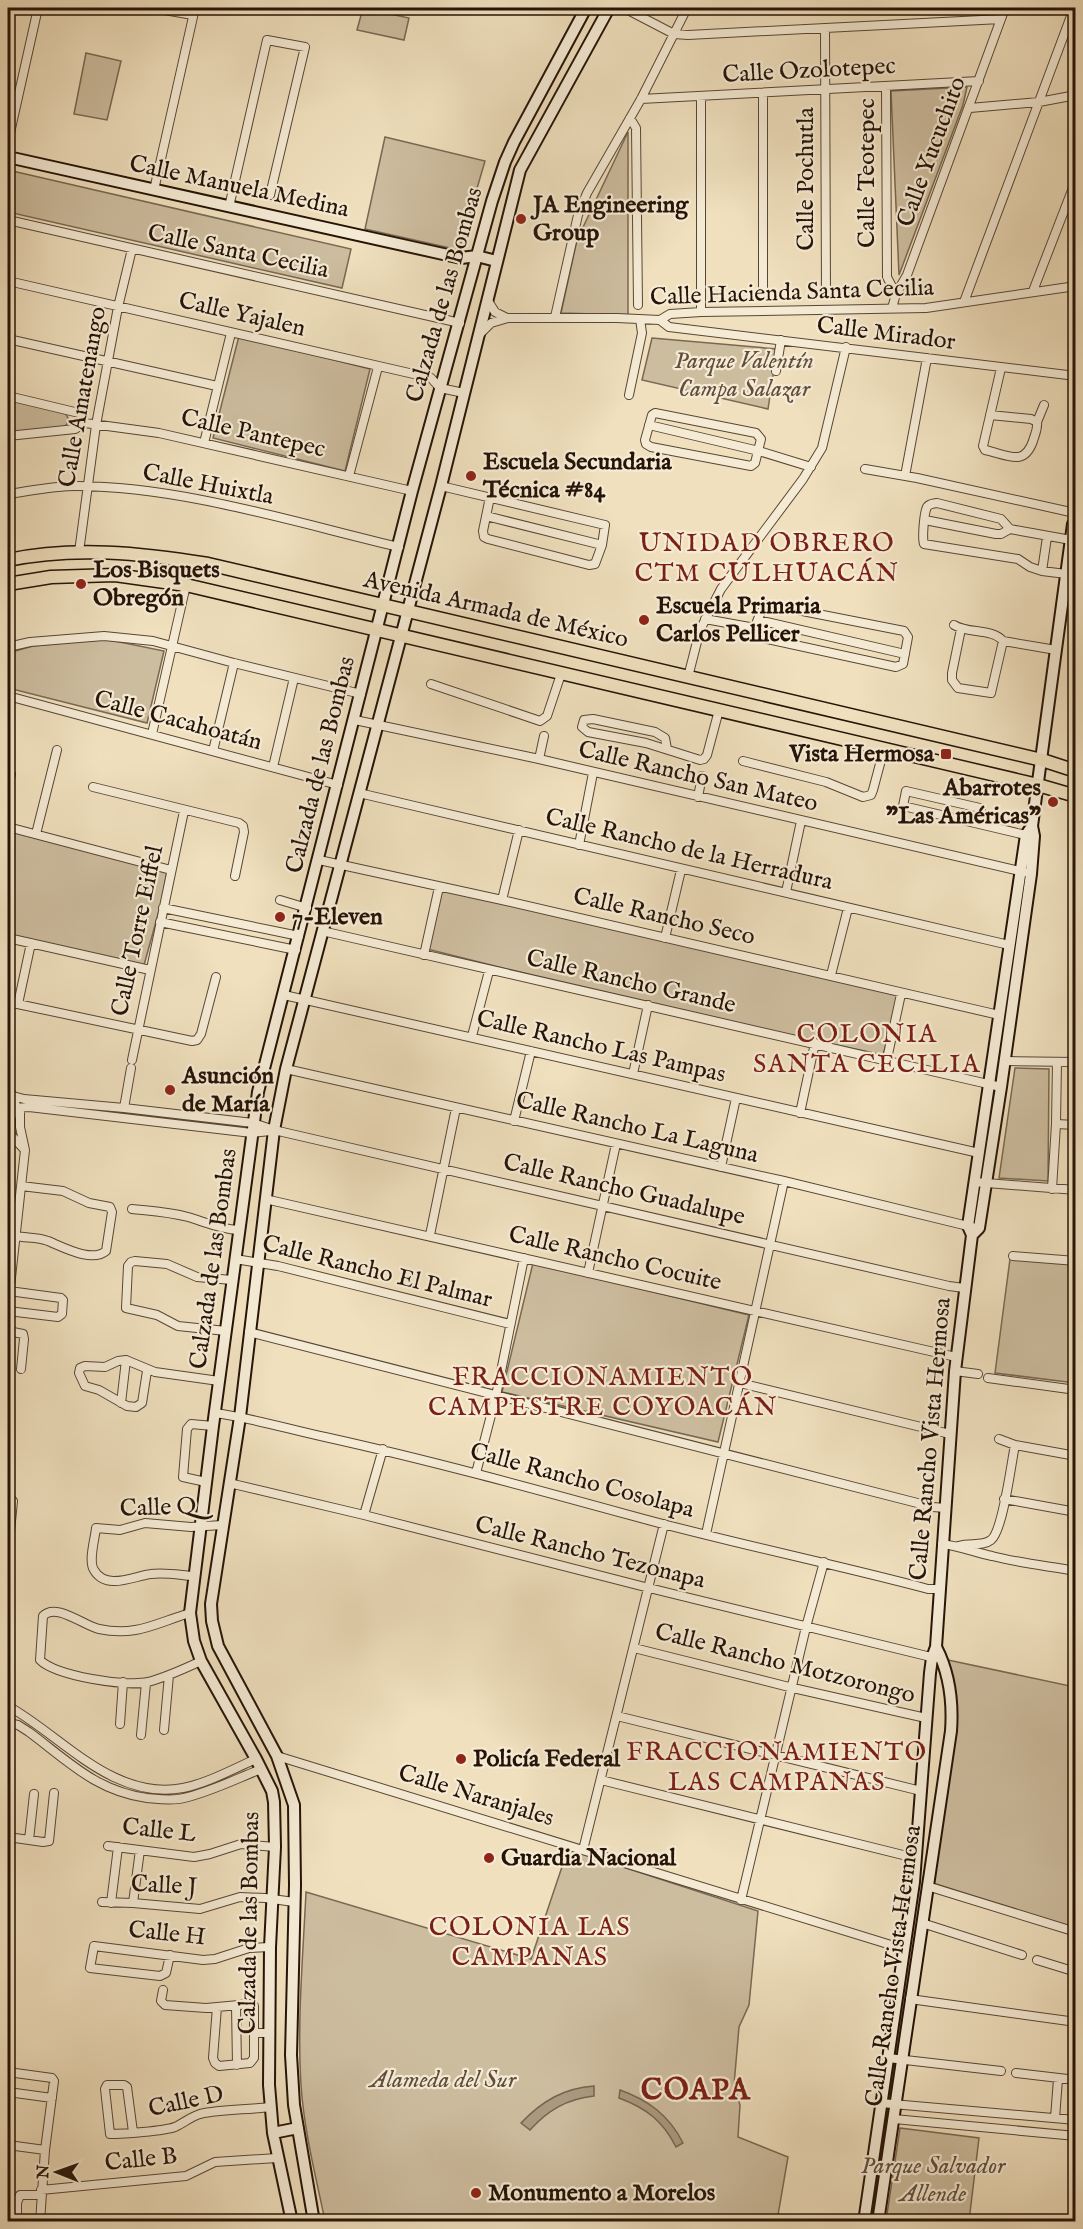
<svg xmlns="http://www.w3.org/2000/svg" width="1083" height="2229" viewBox="0 0 1083 2229" font-family="'IM FELL English',serif">
  <rect width="100%" height="100%" fill="#f0e0be"/>
  <filter id="stains"><feTurbulence type="fractalNoise" baseFrequency=".00333" numOctaves="4"/><feColorMatrix values="0 0 0 0 .2 0 0 0 0 .09 0 0 0 0 .02 0 0 0 .5 -.17"/></filter>
  <radialGradient id="worn" r=".72"><stop offset=".6" stop-color="#630" stop-opacity="0"/><stop offset="1" stop-color="#630" stop-opacity=".3"/></radialGradient>
  <path fill="#cdbd9f" stroke="#796853" stroke-width="1.5" d="M363,8L409,18L404,40L357,30Z
    M86,53L121,61L107,120L74,114Z
    M967,87L963,105L899,275L891,91Z
    M628,132V315L561,313L577,240Z
    M385,137L485,161L459,250L365,229Z
    M8,170L351,249L342,288L8,212Z
    M239,336L370,369L345,471L213,438Z
    M652,338L777,349L768,409L642,380Z
    M8,398L64,411L68,418L67,424L62,429L8,435Z
    M105,639L164,651L147,723L8,688V653L33,646Z
    M8,829L168,866L162,900L144,965L8,936Z
    M436,888L900,994L883,1055L648,1004L423,948Z
    M1015,1068L1049,1069L1048,1181L999,1178Z
    M1010,1259L1075,1263V1383L995,1373Z
    M533,1263L749,1315L718,1442L502,1392Z
    M948,1660L1075,1687V1929L930,1882L954,1718Z
    M568,1849L758,1911L749,2005L739,2027L734,2085L740,2105L738,2137L788,2157L777,2221H325C316,2177 304,2131 301,2085C297,2021 303,1956 306,1892L531,1959Z
    M900,2128L979,2138L969,2221H886Z"/>
  <path fill="#ab9a80" stroke="#756450" stroke-width="1.5" d="M594,2086V2096C567,2099 548,2110 530,2130L521,2123C542,2101 564,2088 594,2086Z
    M620,2090C648,2100 669,2115 683,2143L676,2147C663,2121 646,2108 619,2098Z"/>
  <g fill="none" stroke-linecap="round" stroke-linejoin="round">
    <g stroke="#584635" stroke-width="10">
      <path id="street" d="M153,8L193,15
        M624,8L674,34L688,35L1001,19
        M825,28L826,294
        M886,86L887,277L896,294
        M763,93V295
        M701,97V312
        M641,99L979,81
        M970,108L1039,102L1076,95
        M630,118L636,128L638,305
        M8,142L38,8
        M154,190L195,8
        M229,207L267,40L305,47L270,195L233,188
        M8,220L460,323
        M8,281L431,378L440,388L464,393
        M1033,291L1076,180
        M488,301L495,312L507,318
        M964,302L1074,8
        M892,308L896,294L907,275L1005,8
        M555,317L578,215L587,193L641,99L687,8
        M660,320L669,327L1076,376
        M480,334L491,323L508,318H617L660,320L670,314L701,312L926,308L1076,286
        M8,339L217,386
        M776,371L781,340
        M629,395L642,333L640,319
        M8,396L79,413L85,423
        M655,413L756,433L761,439L755,463L751,466L651,447L646,444L645,440L652,415Z
        M990,415L1031,419L1037,422C1038,429 1035,434 1033,441C1024,467 1008,455 985,450L983,446L1001,368
        M1037,422L1044,405
        M649,425L759,451L811,467
        M8,436L75,429L85,423L159,433L412,491
        M204,443L231,333
        M865,469L917,478L1075,513
        M349,476L378,367
        M905,476L927,358
        M441,486L605,525L602,545L595,564L589,565L488,539L484,537L483,531L490,497
        M8,494C30,491 53,486 76,486C180,486 297,523 399,547
        M486,516L602,545
        M925,520L996,534H1001L1010,529
        M1047,537L1042,571L1030,567L1018,559L924,544C922,538 924,513 927,507C930,503 932,504 937,503L1001,519L1010,529L1071,540
        M79,552L96,425L118,307L132,249
        M1042,571L1066,574
        M767,605H772L904,631L908,637L903,664L896,667L758,637L755,635C754,626 760,611 767,605Z
        M705,619L755,628
        M758,620L905,654
        M954,625C968,634 992,628 1003,641L1056,650
        M961,629L952,673V680L958,688L991,693L1003,641
        M8,647L30,642L104,636L153,641L234,663L361,694
        M688,677L700,630L721,589L803,479L822,448L846,347
        M431,684L540,721L547,716L561,674
        M8,696L338,785
        M355,720L539,759L1024,872
        M152,734L186,585
        M667,749L665,738L655,732L593,719L584,720L582,727L588,732L646,743L700,760L704,759L707,755L719,710
        M213,751L234,663
        M539,759L544,736
        M743,761L826,782L863,797L871,795L873,790L884,749
        M273,767L294,678
        M93,787L239,823L243,826L244,832L235,876
        M8,791L11,774L8,771
        M359,793L1009,945
        M698,797L702,776
        M981,824L983,816L980,808L906,791L903,806L1017,833L1031,836
        M8,827L171,870
        M36,834L57,750
        M579,845L593,773
        M319,860L502,900L999,1015
        M786,892L801,821
        M280,900L307,908
        M502,900L519,830
        M163,908L299,936
        M160,922L296,950
        M322,931L1001,1087
        M8,938L150,970
        M665,938L681,870
        M424,955L439,887
        M831,975L848,908
        M284,995L979,1153
        M8,1002L192,1041L197,1040L201,1034L216,977
        M18,1004L31,943
        M472,1036L489,971
        M887,1059L901,994
        M132,1060L184,811
        M1005,1061L1076,1062
        M286,1069L784,1181L972,1227
        M633,1074L648,1005
        M8,1090C18,1099 18,1111 8,1120
        M13,1096L24,1099L124,1108L253,1123L274,1130L949,1286L964,1288
        M15,1108L29,1107L252,1133L270,1131
        M124,1108L131,1068
        M800,1113L815,1043
        M514,1121L531,1051
        M1056,1124L1076,1125
        M8,1132L24,1149
        M721,1167L736,1098
        M974,1182L1076,1190
        M1052,1189L1056,1124L1057,1062
        M265,1199L956,1357
        M132,1209C151,1211 169,1212 188,1217C205,1222 220,1229 238,1230
        M430,1235L456,1108
        M16,1236C26,1238 39,1237 48,1241C63,1247 92,1263 106,1251L112,1212L110,1207L89,1203L63,1191L21,1186
        M1013,1256L1076,1261
        M235,1259L278,1266L510,1324
        M588,1273L616,1144
        M8,1305L25,1150L20,1127V1108
        M8,1311L58,1317L62,1314L63,1300L61,1298L9,1291
        M8,1331L23,1334L24,1339L21,1369
        M226,1331L178,1326L157,1315L126,1308L128,1266L131,1262L135,1261L167,1264L197,1277L232,1280
        M249,1332L933,1507L945,1508
        M147,1371L142,1403L136,1407L127,1406L99,1390L85,1386L79,1373L80,1368L85,1366L105,1367L118,1361L126,1360L155,1372L219,1381
        M955,1371L978,1374
        M988,1378L1076,1390
        M740,1383L950,1434
        M121,1403L126,1360
        M215,1413C252,1418 288,1429 325,1437C429,1460 531,1488 633,1516C731,1543 830,1563 928,1589H939
        M999,1439L1015,1445L1076,1456
        M476,1473L496,1396L524,1258
        M206,1482L183,1477L187,1429L191,1424L213,1426
        M229,1483L364,1515L649,1588L935,1658
        M8,1496L13,1501L8,1552
        M1004,1499L1076,1512
        M364,1515L383,1449
        M706,1534L784,1181
        M942,1544C959,1546 974,1552 992,1556C1019,1563 1048,1566 1076,1571
        M959,1546C969,1542 982,1547 991,1540C1003,1531 1011,1464 1015,1445
        M193,1576C180,1575 164,1572 151,1574C134,1576 106,1591 94,1570C88,1561 95,1539 96,1528L120,1530L145,1523L191,1527L222,1525
        M190,1613C156,1623 136,1637 99,1629C84,1626 56,1602 43,1616L40,1660C56,1676 126,1687 148,1682C166,1677 184,1669 201,1661
        M634,1648L793,1688L926,1718
        M8,1706C62,1736 113,1801 183,1788C208,1783 233,1769 256,1759
        M617,1716L921,1791
        M8,1723L18,1725L29,1732C68,1761 96,1791 147,1798C159,1799 172,1801 184,1798C210,1792 236,1779 261,1769
        M120,1724L123,1682
        M164,1730L169,1675
        M141,1735L146,1683
        M277,1756L904,1949
        M601,1780L915,1858
        M8,1837L43,1842L49,1841L54,1793
        M29,1840L34,1794
        M108,1846L194,1857L210,1854L241,1844L275,1847
        M583,1850L664,1524
        M927,1886L1076,1932
        M741,1900L806,1627L824,1562
        M102,1902L133,1903L200,1909L240,1897L265,1898L294,1902
        M111,1903L118,1847
        M133,1903L140,1850
        M922,1923L1022,1955
        M170,1955L166,1973L160,1976L90,1968L94,1946L203,1960L215,1959L249,1948L270,1947
        M1037,1960L1076,1972
        M163,1990L161,2001L165,2005L206,2008L250,2004L254,2006V2033H268
        M910,1999L1076,2022
        M236,2006L237,2065
        M217,2007L213,2058L215,2063L219,2066L250,2063L254,2058V2033
        M888,2058L1001,2071
        M8,2072L52,2078L54,2081L45,2150L40,2222
        M1016,2073L1076,2080
        M8,2092L52,2098
        M881,2103L1076,2120
        M1055,2118L1058,2079
        M894,2119L1076,2136
        M133,2132L127,2087L124,2085H107L105,2089L110,2134C123,2134 164,2131 175,2127C184,2123 190,2117 200,2114C222,2109 247,2110 270,2107
        M8,2145L45,2150
        M41,2190L186,2176L215,2162L277,2158
        M17,2222V2203L20,2195H41"/>
    </g>
    <g stroke="#251307" stroke-width="14">
      <path id="secondary" d="M8,157L461,258L477,256L496,261
        M972,1235L979,1228L1001,1087L1031,874L1034,836L1032,826L1073,524H1076
        M273,2133L298,2128
        M292,2222L273,2133L269,2085L270,1947L275,1847L274,1802L272,1791L256,1759L201,1661L194,1641L190,1613L213,1426L258,1092L412,491L492,201L505,162L514,142L586,8
        M314,2222L294,2105L291,2055L295,1885L294,1805L277,1756L218,1646L212,1621L211,1604L240,1417L274,1130L286,1069L441,486L520,170L609,8
        M864,2222L914,1882L930,1673L932,1658L936,1647L955,1371L972,1235L968,1226L1026,835L1032,826
        M878,2222L951,1731C953,1703 949,1672 936,1647"/>
    </g>
    <g stroke="#251307" stroke-width="15">
      <path id="primary" d="M8,560C74,546 141,553 208,564L1042,760L1076,771
        M8,584L51,577L115,575L186,585L1038,785L1076,796"/>
    </g>
    <use href="#street" stroke="#f5ebd5" stroke-width="8"/>
    <use href="#secondary" stroke="#f5ebd5" stroke-width="10"/>
    <use href="#primary" stroke="#f0e0be" stroke-width="12"/>
  </g>
  <g fill="#8f2418" stroke="#f5ebd5" stroke-width="2">
    <circle cx="521" cy="219" r="6"/>
    <circle cx="471" cy="476" r="6"/>
    <circle cx="81" cy="584" r="6"/>
    <circle cx="644" cy="620" r="6"/>
    <rect x="940" y="748" width="12" height="12" rx="3"/>
    <circle cx="1053" cy="802" r="6"/>
    <circle cx="280" cy="917" r="6"/>
    <circle cx="170" cy="1090" r="6"/>
    <circle cx="461" cy="1759" r="6"/>
    <circle cx="489" cy="1858" r="6"/>
    <circle cx="476" cy="2193" r="6"/>
  </g>
  <g text-anchor="middle" dominant-baseline="central" stroke-width="4.5" stroke-linejoin="round" paint-order="stroke">
    <g font-size="24" fill="#251307" stroke="#f5ebd5">
      <text transform="translate(809 71) rotate(-3)">Calle Ozolotepec</text>
      <text transform="translate(932 152) rotate(-70)">Calle Yucuchito</text>
      <text transform="translate(867 173) rotate(-90)">Calle Teotepec</text>
      <text transform="translate(806 179) rotate(-90)">Calle Pochutla</text>
      <text transform="translate(239 187) rotate(12)">Calle Manuela Medina</text>
      <text transform="translate(238 252) rotate(12)">Calle Santa Cecilia</text>
      <text transform="translate(792 293) rotate(-2)">Calle Hacienda Santa Cecilia</text>
      <text transform="translate(445 295) rotate(-74)">Calzada de las Bombas</text>
      <text transform="translate(242 315) rotate(13)">Calle Yajalen</text>
      <text transform="translate(886 334) rotate(7)">Calle Mirador</text>
      <text transform="translate(83 397) rotate(-80)">Calle Amatenango</text>
      <text transform="translate(253 434) rotate(13)">Calle Pantepec</text>
      <text transform="translate(208 485) rotate(11)">Calle Huixtla</text>
      <text transform="translate(496 610) rotate(13)">Avenida Armada de México</text>
      <text transform="translate(178 721) rotate(15)">Calle Cacahoatán</text>
      <text transform="translate(321 765) rotate(-76)">Calzada de las Bombas</text>
      <text transform="translate(698 777) rotate(13)">Calle Rancho San Mateo</text>
      <text transform="translate(689 850) rotate(13)">Calle Rancho de la Herradura</text>
      <text transform="translate(664 917) rotate(13)">Calle Rancho Seco</text>
      <text transform="translate(138 931) rotate(-78)">Calle Torre Eiffel</text>
      <text transform="translate(631 982) rotate(13)">Calle Rancho Grande</text>
      <text transform="translate(601 1047) rotate(13)">Calle Rancho Las Pampas</text>
      <text transform="translate(637 1128) rotate(13)">Calle Rancho La Laguna</text>
      <text transform="translate(624 1190) rotate(13)">Calle Rancho Guadalupe</text>
      <text transform="translate(214 1259) rotate(-82)">Calzada de las Bombas</text>
      <text transform="translate(615 1259) rotate(13)">Calle Rancho Cocuite</text>
      <text transform="translate(377 1272) rotate(14)">Calle Rancho El Palmar</text>
      <text transform="translate(931 1439) rotate(-85)">Calle Rancho Vista Hermosa</text>
      <text transform="translate(582 1481) rotate(15)">Calle Rancho Cosolapa</text>
      <text transform="translate(158 1508) rotate(-2)">Calle Q</text>
      <text transform="translate(590 1553) rotate(14)">Calle Rancho Tezonapa</text>
      <text transform="translate(785 1664) rotate(14)">Calle Rancho Motzorongo</text>
      <text transform="translate(476 1796) rotate(17)">Calle Naranjales</text>
      <text transform="translate(159 1831) rotate(6)">Calle L</text>
      <text transform="translate(164 1886) rotate(3)">Calle J</text>
      <text transform="translate(250 1923) rotate(-89)">Calzada de las Bombas</text>
      <text transform="translate(167 1934) rotate(6)">Calle H</text>
      <text transform="translate(894 1966) rotate(-82)">Calle Rancho Vista Hermosa</text>
      <text transform="translate(186 2102) rotate(-12)">Calle D</text>
      <text transform="translate(141 2160) rotate(-6)">Calle B</text>
    </g>
    <g font-size="24" font-weight="bold" fill="#251307" stroke="#f5ebd5" text-anchor="start">
      <text x="533" y="205">JA Engineering<tspan x="533" dy="28">Group</tspan></text>
      <text x="483" y="462">Escuela Secundaria<tspan x="483" dy="28">Técnica #84</tspan></text>
      <text x="93" y="570">Los Bisquets<tspan x="93" dy="28">Obregón</tspan></text>
      <text x="656" y="606">Escuela Primaria<tspan x="656" dy="28">Carlos Pellicer</tspan></text>
      <text x="934" y="754" text-anchor="end">Vista Hermosa</text>
      <text x="1041" y="788" text-anchor="end">Abarrotes<tspan x="1041" dy="28">"Las Américas"</tspan></text>
      <text x="292" y="917">7-Eleven</text>
      <text x="182" y="1076">Asunción<tspan x="182" dy="28">de María</tspan></text>
      <text x="473" y="1759">Policía Federal</text>
      <text x="501" y="1858">Guardia Nacional</text>
      <text x="488" y="2193">Monumento a Morelos</text>
    </g>
    <g font-size="24" font-style="italic" fill="#604e3c" stroke="#f5ebd5">
      <text x="744" y="361">Parque Valentín<tspan x="744" dy="28">Campa Salazar</tspan></text>
      <text x="443" y="2080">Alameda del Sur</text>
      <text x="933" y="2166">Parque Salvador<tspan x="933" dy="28">Allende</tspan></text>
    </g>
    <g font-size="26" letter-spacing="1.5" fill="#7a1f14" stroke="#f5ebd5">
      <text x="767" y="543">UNIDAD OBRERO<tspan x="767" dy="30">CTM CULHUACÁN</tspan></text>
      <text x="867" y="1034">COLONIA<tspan x="867" dy="30">SANTA CECILIA</tspan></text>
      <text x="603" y="1377">FRACCIONAMIENTO<tspan x="603" dy="30">CAMPESTRE COYOACÁN</tspan></text>
      <text x="777" y="1752">FRACCIONAMIENTO<tspan x="777" dy="30">LAS CAMPANAS</tspan></text>
      <text x="530" y="1927">COLONIA LAS<tspan x="530" dy="30">CAMPANAS</tspan></text>
    </g>
    <g font-size="30" font-weight="bold" letter-spacing="1.5" fill="#7a1f14" stroke="#f5ebd5">
      <text x="696" y="2091">COAPA</text>
    </g>
  </g>
  <rect width="1083" height="2229" fill="none" stroke="#f0e0be" stroke-width="30"/>
  <rect x="9" y="9" width="1065" height="2211" fill="none" stroke="#251307" stroke-width="3"/>
  <rect x="15" y="15" width="1053" height="2199" fill="none" stroke="#251307" stroke-width="1.5"/>
  <g transform="translate(57 2172) rotate(271)" stroke="#f5ebd5" stroke-width="4.5" paint-order="stroke">
  <path d="M0-4.5L10 22L0 15L-10 22Z" fill="#251307"/>
  <text y="-9" font-size="16" font-weight="bold" text-anchor="middle" fill="#251307">N</text>
  </g>
  <rect width="100%" height="100%" filter="url(#stains)"/>
  <rect width="100%" height="100%" fill="url(#worn)"/>
</svg>
